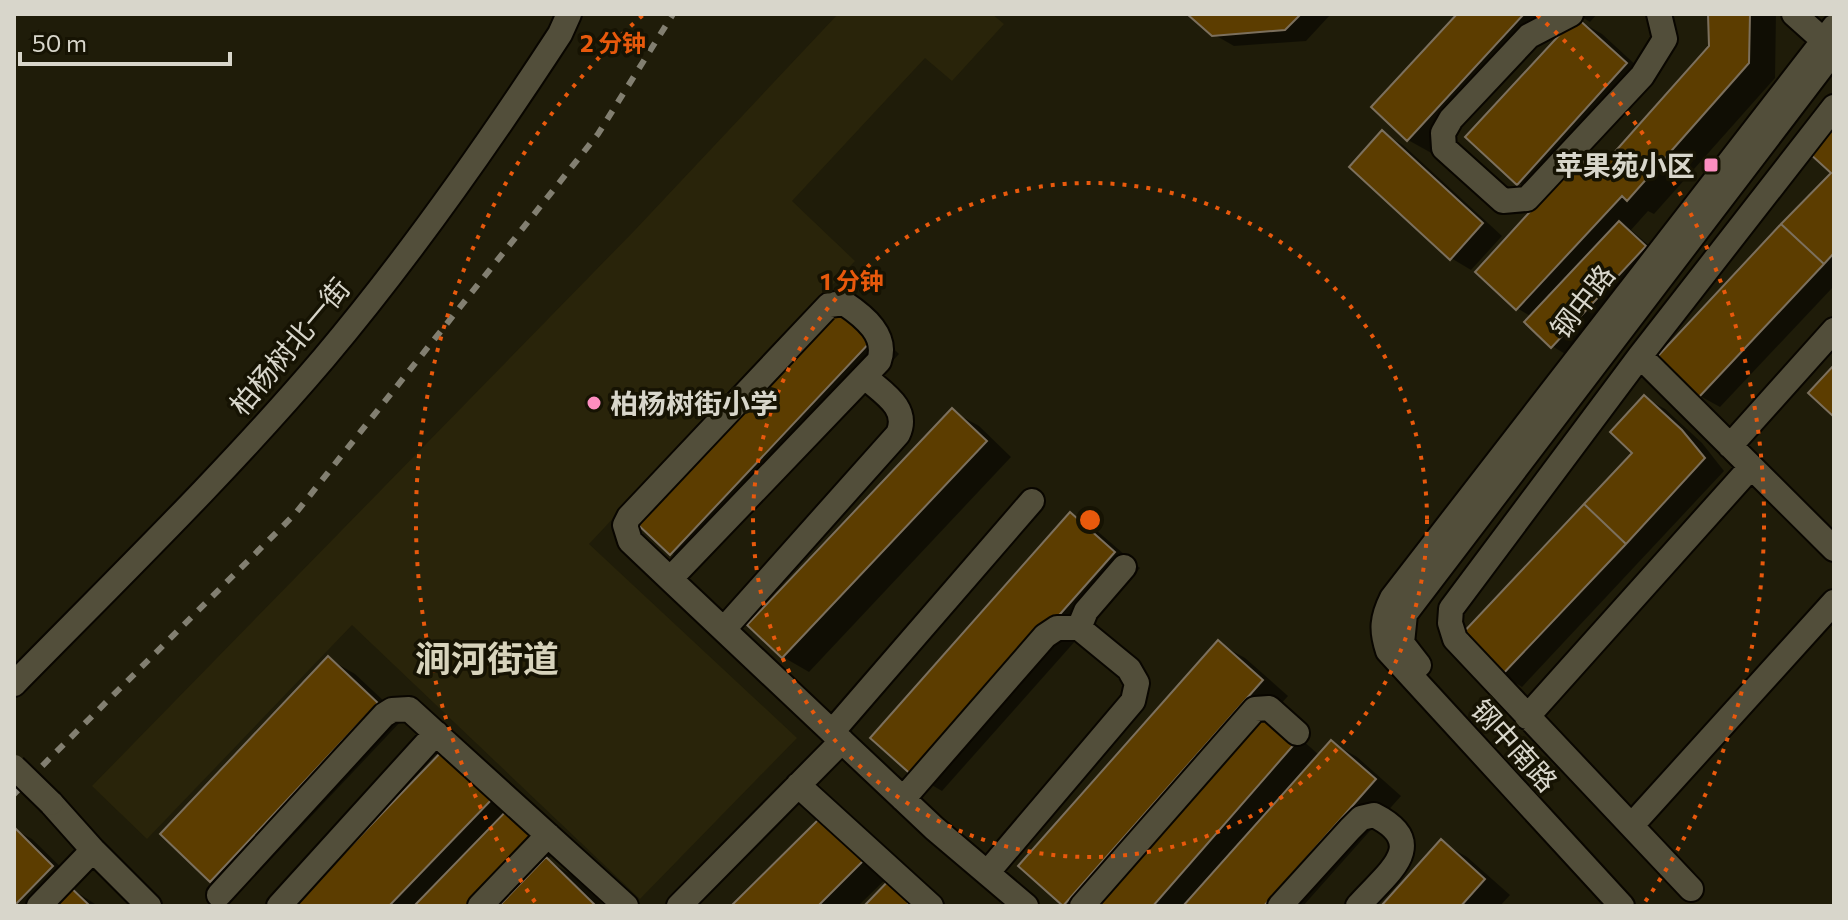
<svg xmlns="http://www.w3.org/2000/svg" width="1848" height="920" viewBox="0 0 1848 920" font-family="Commissioner,'Noto Sans SC',sans-serif">
  <rect width="100%" height="100%" fill="#1f1c09"/>
  <path fill="#29240a" d="M838,14H992L1004,24L952,81L925,58L792,201L855,261L589,544L797,738L640,899L352,625L147,839L92,786L635,230Z
    M14,827L58,870L25,906H14Z"/>
  <path fill="#0007" d="M1190,14H1331L1306,41L1234,46L1213,34Z
    M1459,14H1564L1435,155L1408,140L1374,107Z
    M1577,14H1597L1590,22Z
    M1710,14H1776L1775,78L1654,214L1648,211L1631,230L1665,259L1572,358L1552,346L1532,317L1517,308L1545,198L1518,183L1576,19L1602,34L1652,80L1579,160L1600,172L1711,47Z
    M1834,129V286L1720,407L1700,396L1833,173Z
    M1383,133L1403,145L1502,236L1471,270L1451,258Z
    M866,322L899,354L697,569L671,553Z
    M1645,398L1665,409L1702,443L1724,471L1522,687L1502,675L1635,453Z
    M952,411L979,426L1011,457L809,672L783,657L750,625Z
    M1070,515L1096,530L1140,568L942,791L916,776Z
    M1218,643L1245,658L1288,696L1269,717L1291,730L1319,755L1331,742L1357,757L1401,796L1303,906L1064,904Z
    M329,659L355,674L403,719L237,895L211,880Z
    M447,749L560,846L547,860L572,875L605,906H296Z
    M821,819L889,876L858,906H734Z
    M14,829L32,839L72,878L66,885L98,906H14Z
    M1441,842L1467,857L1510,895L1500,906H1384Z"/>
  <path fill="#5c3d00" stroke="#7c705d" stroke-width="2" d="M1187,14H1301L1285,30L1212,36Z
    M1457,14H1524L1407,141L1371,107Z
    M1708,14H1750L1749,63L1627,201L1622,196L1516,310L1475,272L1579,158L1596,173L1709,46Z
    M1576,17L1627,63L1517,185L1465,137Z
    M1834,126V253L1824,264L1781,224L1831,173L1809,153Z
    M1382,130L1483,223L1450,260L1349,167Z
    M1619,221L1646,246L1551,348L1524,322Z
    M1781,224L1824,264L1699,397L1657,357Z
    M839,305L874,338L670,555L635,522Z
    M1834,365V417L1808,393Z
    M1644,395L1682,430L1705,458L1626,544L1584,504L1632,453L1610,432Z
    M952,408L987,441L782,658L747,625Z
    M1584,504L1626,544L1500,677L1459,637Z
    M1070,512L1115,552L915,778L870,738Z
    M1218,640L1263,680L1063,906L1018,866Z
    M328,656L378,703L210,882L160,834Z
    M1265,713L1297,741L1153,906H1097Z
    M1331,740L1376,779L1264,906H1183Z
    M446,747L496,795L389,906H293Z
    M512,805L541,833L471,906H414Z
    M821,817L864,860L818,906H731Z
    M14,827L53,866L14,906Z
    M1441,839L1485,879L1461,906H1381Z
    M546,857L595,905L594,906H499Z
    M895,874L917,895L906,906H864Z
    M67,884L90,906H45Z"/>
  <g fill="none" stroke-linecap="round" stroke-linejoin="round">
    <g stroke="#090600" stroke-width="28">
      <path id="minor" d="M1571,14L1529,36L1451,119L1443,133L1444,148L1503,201L1527,199L1642,76L1665,39L1659,14
        M1794,14L1832,48
        M1640,356L1834,549
        M1730,446L1834,330
        M670,579L879,361C888,336 865,317 844,303L829,305L629,517L625,525L630,541L670,579L934,828L1026,906
        M724,629L898,434C910,408 883,393 865,377
        M1419,665L1402,643L1405,614L1830,56
        M14,684C119,577 227,472 324,358C410,256 487,146 560,34L569,14
        M1527,717L1751,467
        M832,732L1032,501
        M798,785L931,906
        M903,799L1045,636L1057,628H1079
        M51,803L93,850L149,906
        M1632,825L1834,602
        M987,873L1133,701L1137,683L1129,669L1079,628L1086,611L1124,567
        M1691,889L1455,639L1450,623L1451,609L1640,356L1834,107
        M219,895L384,715L392,710L409,709L626,906
        M39,906L93,850
        M279,906L436,733
        M480,906L548,835
        M679,906L842,741
        M1082,906L1255,709L1269,708L1297,733
        M1280,906L1350,829L1361,818L1374,815C1432,844 1386,874 1358,906
        M1622,906L1388,651C1381,630 1382,618 1392,598L1834,27"/>
    </g>
    <use href="#minor" stroke="#524e3a" stroke-width="24"/>
    <path stroke="#827f71" stroke-width="6" stroke-dasharray="10 10" stroke-linecap="butt" d="M14,794L295,514L598,134L673,14"/>
    <g stroke="#090600" stroke-width="28" stroke-linecap="butt">
      <path id="minor-bridge" d="M14,767L51,803"/>
    </g>
    <use href="#minor-bridge" stroke="#524e3a" stroke-width="24"/>
  </g>
  <g fill="none" stroke="#e8590c" stroke-width="4" stroke-dasharray="4 8">
    <circle cx="1090" cy="520" r="337"/>
    <path d="M535 902A674 674 0 0 1 643 15M1537 15A674 674 0 0 1 1645 902"/>
  </g>
  <g fill="#fd8ec0" stroke="#161303" stroke-width="3">
    <rect x="1703" y="157" width="16" height="16" rx="4"/>
    <circle cx="594" cy="403" r="8"/>
  </g>
  <g text-anchor="middle" dominant-baseline="central" stroke-width="7" stroke-linejoin="round" paint-order="stroke">
    <g font-size="28" font-weight="bold" fill="#d8d6cb" stroke="#161303" text-anchor="end">
      <text x="1695" y="165">苹果苑小区</text>
      <text x="610" y="403" text-anchor="start">柏杨树街小学</text>
    </g>
    <g font-size="28" fill="#d8d6cb" stroke="#161303">
      <text transform="translate(1582 301) rotate(-52)">钢中路</text>
      <text transform="translate(289 346) rotate(-50)">柏杨树北一街</text>
      <text transform="translate(1515 745) rotate(48)">钢中南路</text>
    </g>
    <g font-size="36" font-weight="bold" fill="#d7d3bc" stroke="#161303">
      <text x="487" y="657">涧河街道</text>
    </g>
  </g>
  <circle cx="1090" cy="520" r="12" fill="#e8590c" stroke="#161303" stroke-width="4"/>
  <g font-size="24" text-anchor="middle" font-weight="bold" fill="#e8590c" stroke="#161303" stroke-width="7" stroke-linejoin="round" paint-order="stroke">
    <text x="613" y="52">2 分钟</text>
    <text x="852" y="290">1 分钟</text>
  </g>
  <rect width="1848" height="920" fill="none" stroke="#d8d6cb" stroke-width="32"/>
  <path d="M20 52v12h210v-12" fill="none" stroke="#d8d6cb" stroke-width="4"/>
  <text x="32" y="52" font-size="24" fill="#d8d6cb" stroke="#161303" stroke-width="6" paint-order="stroke">50 m</text>
</svg>
